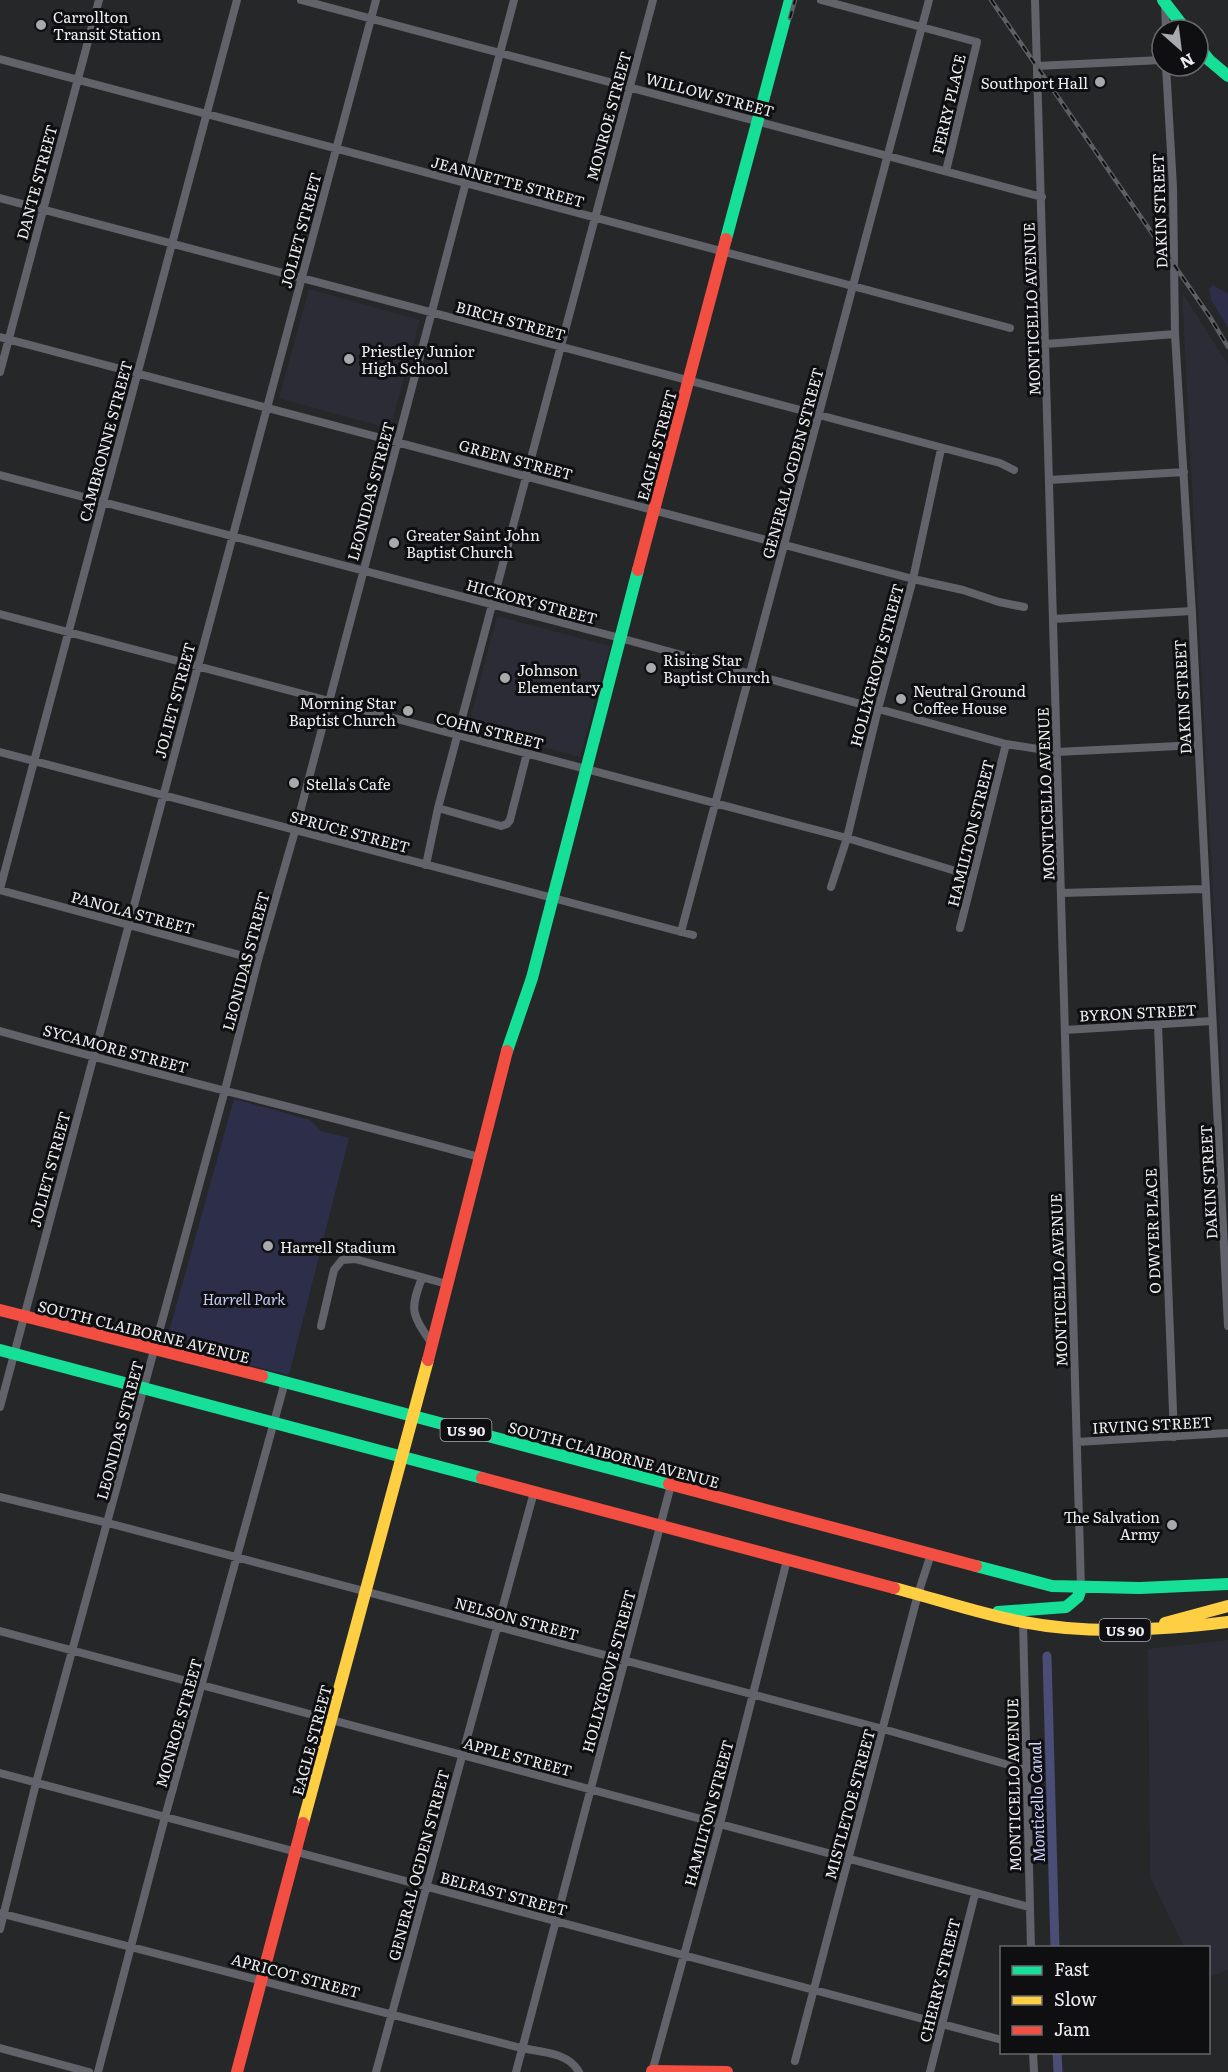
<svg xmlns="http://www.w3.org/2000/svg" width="1228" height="2072" viewBox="0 0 1228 2072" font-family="Literata,serif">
  <rect width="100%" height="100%" fill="#262729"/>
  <path fill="#2b2c35" d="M309,289L420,320L390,429L279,398Z
    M1182,292L1228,365V1189Z
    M497,616L610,646L580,757L468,727Z
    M1228,1640V1970L1209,1977L1208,1948L1184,1947L1150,1877L1148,1649Z"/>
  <path fill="#2c2e4a" d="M1213,285L1228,294V328L1211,300L1209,289Z
    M234,1099L310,1120L321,1131L349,1138L289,1375L170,1346L166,1342Z"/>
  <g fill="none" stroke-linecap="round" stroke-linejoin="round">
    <path stroke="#4a4d75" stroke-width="9" d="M1047,1656L1055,1948
      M1057,2052L1058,2072"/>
    <path stroke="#62636a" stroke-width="8" d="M301,0L1042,197
      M821,0L977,42L946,171
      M1035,0L1081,1588
      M1165,3L1166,30
      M0,59L1010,328
      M1037,66L1162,60
      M1166,66L1173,187L1175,334L1192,614L1228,1326
      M0,198L1000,463L1014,470
      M0,337L913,579L963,590L999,602L1024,607
      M1046,344L1175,334
      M0,372L99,0
      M0,475L620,638L1006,744L1057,752L1198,745
      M1049,480L1184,472
      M0,614L847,838L972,876
      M1053,619L1192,611
      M0,752L693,935
      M438,808L501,826L507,824L510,820L527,753
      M426,865L438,808L653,0
      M831,887L847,838L878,709L913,579L941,449
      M0,889L237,0
      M0,890L258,960
      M1061,893L1205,889
      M960,928L1006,744
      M681,932L929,0
      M1158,1024L1174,1437
      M1065,1030L1212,1021
      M0,1031C159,1076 320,1113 479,1157
      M422,1278C409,1311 412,1314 432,1344
      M321,1326L334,1270L342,1260L355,1259L447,1284
      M0,1407L376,0
      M1077,1442L1228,1433
      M0,1497L108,1523L883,1729L1026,1770
      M1023,1622L1031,1948
      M0,1631L1029,1907
      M0,1773L1002,2040
      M0,1913L521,2048C541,2052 568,2052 579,2072
      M0,1929L36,1783L225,1090L258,960L295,831L514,0
      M0,2048L89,2072
      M1033,2052L1034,2072
      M795,2061L918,1594L931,1554
      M98,2072L165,1817L285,1382
      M376,2072L534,1492
      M516,2072L671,1485
      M652,2072L720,1824L787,1560
      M930,2072L975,1894"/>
    <path stroke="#16e098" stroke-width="12" d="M1163,0L1186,30
      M1198,46L1209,60L1228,76
      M726,239L790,0
      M507,1051L532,978L638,570
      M0,1350L482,1478
      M262,1376L669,1484
      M976,1566L1052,1586L1140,1588L1228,1584
      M998,1612L1066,1607L1078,1597L1081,1588"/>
    <path stroke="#ffcf43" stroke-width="12" d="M894,1588C937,1599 980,1614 1023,1622C1090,1635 1160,1630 1228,1622
      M1165,1623L1228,1606
      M303,1823L428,1360"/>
    <path stroke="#f24e42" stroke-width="12" d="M638,570L726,239
      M0,1310L262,1376
      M428,1360L507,1051
      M482,1478L894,1588
      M669,1484L976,1566
      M652,2071L727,2072
      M237,2072L303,1823"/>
    <g stroke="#5e5f63" stroke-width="4.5">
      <path id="rail" d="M991,0L1210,317L1228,347
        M790,18L795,0"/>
    </g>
    <use href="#rail" stroke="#0f0f11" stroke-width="2" stroke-dasharray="7" stroke-linecap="butt"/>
  </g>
  <g fill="#a8a9ac" stroke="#0f0f11" stroke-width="2">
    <circle cx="41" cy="25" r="6"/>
    <circle cx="1100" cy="82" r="6"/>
    <circle cx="349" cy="359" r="6"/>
    <circle cx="394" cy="543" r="6"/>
    <circle cx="651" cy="668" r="6"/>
    <circle cx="505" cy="678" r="6"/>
    <circle cx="901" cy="699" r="6"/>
    <circle cx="408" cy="711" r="6"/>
    <circle cx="294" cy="783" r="6"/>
    <circle cx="268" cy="1246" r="6"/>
    <circle cx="1172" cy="1525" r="6"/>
  </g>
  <g text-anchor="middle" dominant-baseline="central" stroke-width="6" stroke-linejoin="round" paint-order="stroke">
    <g fill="#0f0f11" stroke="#abacae" stroke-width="1.5">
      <rect x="440.5" y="1419" width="51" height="22" rx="4.5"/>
      <rect x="1099.5" y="1619" width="51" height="22" rx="4.5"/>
    </g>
    <g font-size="14" font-weight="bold" fill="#eeeff2">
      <text x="466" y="1430">US 90</text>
      <text x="1125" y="1630">US 90</text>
    </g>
    <g font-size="15" fill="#eeeff2" stroke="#0f0f11" text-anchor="start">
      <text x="53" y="16">Carrollton<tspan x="53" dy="17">Transit Station</tspan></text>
      <text x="1088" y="82" text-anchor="end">Southport Hall</text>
      <text x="361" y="350">Priestley Junior<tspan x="361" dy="17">High School</tspan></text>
      <text x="406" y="534">Greater Saint John<tspan x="406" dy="17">Baptist Church</tspan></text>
      <text x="663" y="659">Rising Star<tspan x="663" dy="17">Baptist Church</tspan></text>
      <text x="517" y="669">Johnson<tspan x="517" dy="17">Elementary</tspan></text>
      <text x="913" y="690">Neutral Ground<tspan x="913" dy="17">Coffee House</tspan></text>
      <text x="396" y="702" text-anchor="end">Morning Star<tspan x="396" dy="17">Baptist Church</tspan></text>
      <text x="306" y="783">Stella's Cafe</text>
      <text x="280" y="1246">Harrell Stadium</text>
      <text x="1160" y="1516" text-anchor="end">The Salvation<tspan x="1160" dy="17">Army</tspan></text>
    </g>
    <g font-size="15" fill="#eeeff2" stroke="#0f0f11">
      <text transform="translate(710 94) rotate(15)">WILLOW STREET</text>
      <text transform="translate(948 104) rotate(-77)">FERRY PLACE</text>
      <text transform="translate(608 116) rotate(-75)">MONROE STREET</text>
      <text transform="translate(508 181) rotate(15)">JEANNETTE STREET</text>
      <text transform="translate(36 182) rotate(-75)">DANTE STREET</text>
      <text transform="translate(1159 211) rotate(-92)">DAKIN STREET</text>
      <text transform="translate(300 230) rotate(-75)">JOLIET STREET</text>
      <text transform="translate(1031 309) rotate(-92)">MONTICELLO AVENUE</text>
      <text transform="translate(511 320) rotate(15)">BIRCH STREET</text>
      <text transform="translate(105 441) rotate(-75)">CAMBRONNE STREET</text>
      <text transform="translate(656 445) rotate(-75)">EAGLE STREET</text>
      <text transform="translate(516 459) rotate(15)">GREEN STREET</text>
      <text transform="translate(792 463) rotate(-75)">GENERAL OGDEN STREET</text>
      <text transform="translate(370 491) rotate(-75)">LEONIDAS STREET</text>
      <text transform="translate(532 601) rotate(15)">HICKORY STREET</text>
      <text transform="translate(876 665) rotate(-75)">HOLLYGROVE STREET</text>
      <text transform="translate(1182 697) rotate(-93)">DAKIN STREET</text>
      <text transform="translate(174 700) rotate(-75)">JOLIET STREET</text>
      <text transform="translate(490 730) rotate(14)">COHN STREET</text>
      <text transform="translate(1045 794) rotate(-92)">MONTICELLO AVENUE</text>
      <text transform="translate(350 831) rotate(15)">SPRUCE STREET</text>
      <text transform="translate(970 833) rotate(-76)">HAMILTON STREET</text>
      <text transform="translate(133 912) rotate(15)">PANOLA STREET</text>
      <text transform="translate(245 961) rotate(-75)">LEONIDAS STREET</text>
      <text transform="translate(1138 1012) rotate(-3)">BYRON STREET</text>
      <text transform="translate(116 1048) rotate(15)">SYCAMORE STREET</text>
      <text transform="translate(49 1169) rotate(-75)">JOLIET STREET</text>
      <text transform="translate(1208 1182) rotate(-93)">DAKIN STREET</text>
      <text transform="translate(1152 1231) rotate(-92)">O DWYER PLACE</text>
      <text transform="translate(1058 1280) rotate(-92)">MONTICELLO AVENUE</text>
      <text transform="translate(144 1331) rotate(14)">SOUTH CLAIBORNE AVENUE</text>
      <text transform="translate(1152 1424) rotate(-3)">IRVING STREET</text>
      <text transform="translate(119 1430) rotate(-75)">LEONIDAS STREET</text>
      <text transform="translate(614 1454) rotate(15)">SOUTH CLAIBORNE AVENUE</text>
      <text transform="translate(517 1618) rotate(15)">NELSON STREET</text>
      <text transform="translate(608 1671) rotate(-75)">HOLLYGROVE STREET</text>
      <text transform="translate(178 1723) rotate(-74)">MONROE STREET</text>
      <text transform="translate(311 1740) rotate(-75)">EAGLE STREET</text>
      <text transform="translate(518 1756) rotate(15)">APPLE STREET</text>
      <text transform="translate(1013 1785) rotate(-91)">MONTICELLO AVENUE</text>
      <text transform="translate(849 1804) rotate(-75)">MISTLETOE STREET</text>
      <text transform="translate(708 1813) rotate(-75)">HAMILTON STREET</text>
      <text transform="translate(418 1865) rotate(-75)">GENERAL OGDEN STREET</text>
      <text transform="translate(504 1893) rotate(15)">BELFAST STREET</text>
      <text transform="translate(296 1975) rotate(15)">APRICOT STREET</text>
      <text transform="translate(939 1980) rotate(-76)">CHERRY STREET</text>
    </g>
    <g font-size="15" font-style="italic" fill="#c7ccf8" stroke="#0f0f11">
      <text x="244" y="1298">Harrell Park</text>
    </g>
    <g font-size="16" font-style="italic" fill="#cdd2fe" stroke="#0f0f11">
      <text transform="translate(1036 1802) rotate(-92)">Monticello Canal</text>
    </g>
  </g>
  <rect x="1000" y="1946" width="210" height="108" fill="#0f0f11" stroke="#68696b" stroke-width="1.5"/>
  <rect x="1012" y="1966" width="30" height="9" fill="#16e098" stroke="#68696b" stroke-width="1.5"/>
  <text x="1054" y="1976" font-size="18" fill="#eeeff2">Fast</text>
  <rect x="1012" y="1996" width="30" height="9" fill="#ffcf43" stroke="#68696b" stroke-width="1.5"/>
  <text x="1054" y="2006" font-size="18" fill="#eeeff2">Slow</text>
  <rect x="1012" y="2026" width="30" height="9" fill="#f24e42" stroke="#68696b" stroke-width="1.5"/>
  <text x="1054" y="2036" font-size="18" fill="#eeeff2">Jam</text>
  <g transform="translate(1180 48) rotate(152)"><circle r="28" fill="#0f0f11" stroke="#68696b" stroke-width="1.5"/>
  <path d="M0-4.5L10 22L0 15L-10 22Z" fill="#a8a9ac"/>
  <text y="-9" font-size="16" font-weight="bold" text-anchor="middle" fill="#eeeff2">N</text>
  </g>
</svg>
